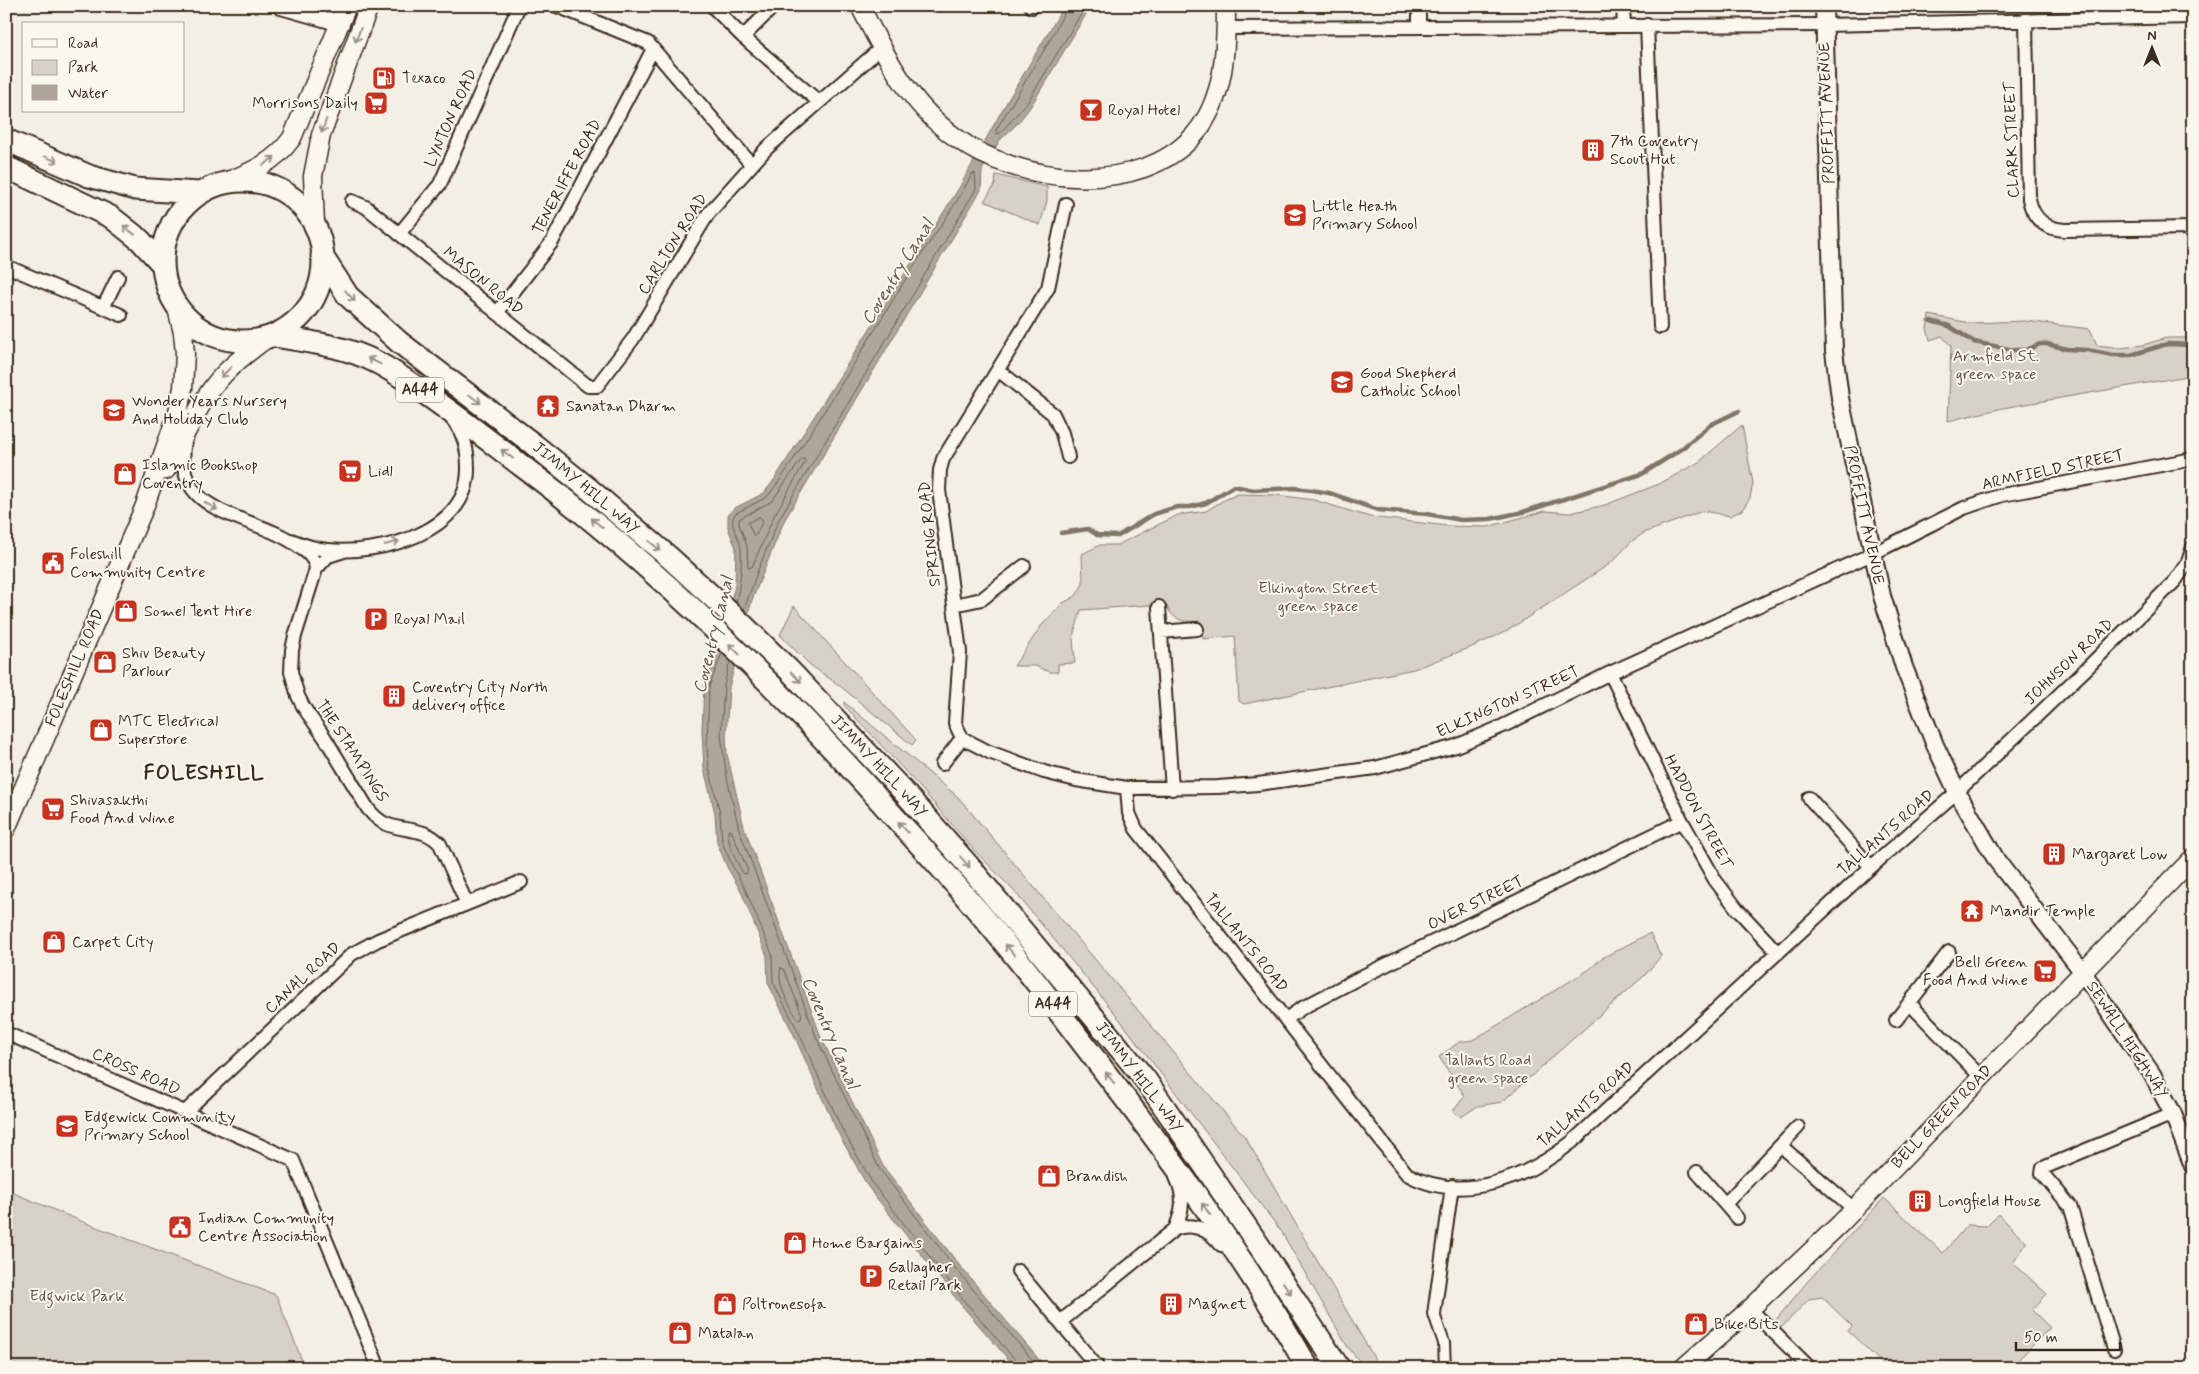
<svg xmlns="http://www.w3.org/2000/svg" width="2199" height="1374" viewBox="0 0 2199 1374" font-family="Mynerve,sans-serif">
  <rect width="100%" height="100%" fill="#f3efe4"/>
  <filter id="ink" filterUnits="userSpaceOnUse"><feTurbulence type="fractalNoise" baseFrequency=".02" numOctaves="2"/><feDisplacementMap in="SourceGraphic" scale="10" xChannelSelector="R" yChannelSelector="G"/><feConvolveMatrix kernelMatrix="1 2 1 2 8 2 1 2 1" color-interpolation-filters="sRGB"/></filter>
  <g filter="url(#ink)">
    <path fill="#d8d1c6" stroke="#8a7e72" d="M996,175L1047,187V201L1040,225L984,201L995,185Z
      M1929,315L1970,323L2026,321L2090,329L2097,345L2121,348L2143,345L2166,338H2193V375L2003,408L1948,421L1951,346L1942,336L1930,340L1927,329Z
      M1742,425L1753,483L1750,498L1742,510L1730,516L1703,511L1644,533L1632,541L1611,563L1507,631L1472,647L1414,669L1244,704L1239,701L1235,636L1203,639L1201,621C1186,622 1173,622 1167,606L1159,607L1150,605L1081,610L1073,638L1075,663L1058,664V672H1050L1035,666H1014L1042,625L1063,603L1076,596L1083,584L1082,554L1100,545H1117L1178,515L1206,511L1222,501L1238,494L1276,495L1314,500L1370,517L1448,526L1487,527L1545,511L1570,513L1605,505L1659,484L1699,462Z
      M794,606L916,740L912,745L840,686L809,664L780,635Z
      M844,702L958,797L1245,1137L1380,1368H1365L1347,1346L1281,1231L1114,1012L1014,891L973,849L918,785L844,705Z
      M1650,933L1661,956L1645,975L1502,1102L1478,1106L1461,1117L1453,1111L1465,1096L1439,1057L1459,1042L1473,1040L1590,969L1602,958Z
      M6,1190L86,1223L276,1295L305,1368H6Z
      M1884,1198L1943,1253L1967,1225L1986,1226L1998,1214L2027,1243L2013,1263L2047,1294L2032,1310L2050,1328L2010,1368H1984L1978,1362L1972,1368H1887L1848,1331L1852,1326L1822,1297L1809,1299L1781,1328L1775,1321L1808,1281Z"/>
    <path fill="#afa69a" stroke="#817468" d="M1064,6H1091L1031,106L1018,123L1000,140L982,170L981,190L784,521L752,600L729,687L726,735L727,754L744,827L821,1037L883,1166L960,1266L1046,1368H1016L962,1306L868,1187L836,1129L794,1035L768,983L767,956L741,891L728,869L717,843L715,813L704,769L702,730L704,686L716,653L735,586L736,548L728,528V515L733,509L764,493L774,480L959,188L1001,112Z"/>
    <g fill="none" stroke-linecap="round" stroke-linejoin="round">
      <path stroke="#695c50" stroke-width="1" d="M1068,6L1047,45L996,130L997,134L1000,133L1027,103L1086,6
        M804,459L805,462L774,516L752,567L748,568L747,546L739,524V519L772,501L801,460Z
        M760,517L763,520L756,535L754,536L748,523Z
        M736,602C740,585 742,568 741,550C741,537 726,524 736,513L767,497L778,483C823,415 865,346 907,277C928,242 954,210 972,174L975,173L976,189L779,519L756,575L744,610
        M722,653L709,687L707,748L709,768L720,813L722,842L733,867L745,889L772,954L773,982L799,1033L841,1127L873,1184L966,1303L1018,1363L1019,1368
        M730,660L724,686L721,735L727,778L739,829L817,1039L879,1168L956,1269L1039,1368
        M731,830L748,871L746,874L743,873C736,861 728,846 728,831Z
        M781,968L784,969L802,1015L800,1019L797,1018C789,1004 776,984 781,968Z"/>
      <path stroke="#817468" stroke-width="4.5" d="M1931,321L1949,326L1974,342L2014,350H2026L2040,344H2047L2067,349L2087,350L2113,355H2131L2167,344L2193,345
        M1061,533L1088,529L1097,535L1118,536L1154,514L1177,507H1190L1206,503L1234,486L1253,490L1294,488L1311,490L1329,493L1378,510L1427,514L1461,520L1490,519L1523,512L1642,474L1680,450L1710,425L1739,411"/>
      <g stroke="#3b2a1e" stroke-width="14">
        <path id="pedestrian" d="M1434,1314L1444,1343L1445,1368"/>
      </g>
      <g stroke="#3b2a1e" stroke-width="16">
        <path id="minor" d="M557,6L648,43L751,164
          M712,6L743,37L819,102
          M1031,6L1032,7
          M1419,6V27
          M1623,6L1624,25
          M2026,20L2029,199C2033,219 2045,229 2065,230L2193,228
          M1647,25L1660,327
          M1226,28L1824,25L2193,17
          M743,37L773,7
          M352,201L366,207L588,386H597L633,339L708,214L766,149L881,48
          M399,234L440,184L519,6
          M6,266L121,315
          M104,306L118,277
          M497,313L552,242L653,49
          M998,370L1053,414L1062,433L1068,457
          M185,441C170,518 254,513 298,546C307,552 315,558 316,569
          M291,540C303,545 315,549 328,550C379,555 469,533 468,468C468,450 464,432 451,418
          M344,551L328,556L316,569L295,636L292,650L291,672L298,696L304,708L325,738L368,809C373,815 379,821 386,824C405,832 425,827 440,844L467,904
          M954,605L982,599L1024,566
          M1159,607L1172,789
          M1161,632L1197,629
          M1610,673L1682,821L1715,880L1738,910L1778,953
          M962,738L989,752L1044,772L1076,780L1127,788L1218,787L1258,784L1375,768L1456,746L1503,726L1610,673L1872,554L1964,508L2002,495L2193,459
          M942,764L962,738L955,723L960,652L939,490L940,470L943,459L1048,288L1066,204
          M1127,788L1129,813L1136,829L1407,1174C1462,1205 1527,1178 1572,1142L1871,867L1957,792L2086,669L2175,581L2188,562L2193,547
          M1809,798L1871,867
          M1910,1004L1981,1077
          M1286,1019L1302,1008L1363,976L1682,821
          M1896,1020L1949,952
          M6,1033L293,1160L379,1368
          M186,1111L352,954L378,940L521,882
          M1781,1146L1854,1209
          M1697,1172L1737,1218
          M1725,1204L1798,1127
          M1175,1229C1183,1211 1185,1196 1176,1177
          M1018,1271L1098,1368
          M1750,1309L1810,1368
          M1434,1314L1452,1186
          M1060,1322L1175,1229C1194,1222 1209,1230 1221,1245
          M2114,1349L2070,1206L2042,1173L2043,1168L2173,1114"/>
      </g>
      <g stroke="#3b2a1e" stroke-width="20">
        <path id="tertiary" d="M281,6L341,23
          M1824,6L1834,351L1840,398L1882,596L1904,667L1935,745L1957,792L1997,861L2082,971L2152,1074L2173,1114L2193,1166"/>
      </g>
      <g stroke="#3b2a1e" stroke-width="21">
        <path id="secondary" d="M860,6C885,55 909,104 955,137C1018,184 1140,199 1196,133C1225,97 1226,50 1226,6
          M226,182C252,172 275,162 292,138L347,6
          M315,225L313,176L321,135L369,6
          M166,470C184,439 199,400 224,374C236,361 250,351 263,341
          M6,829L144,508L178,412L183,388L185,353L183,333L177,308
          M1683,1368L1750,1309L1840,1224L2193,858"/>
      </g>
      <g stroke="#3b2a1e" stroke-width="25">
        <path id="trunk" d="M6,140L89,176L135,189L199,193
          M6,167L111,217L140,240L163,265
          M163 261a80 80 0 1 1 160 0a80 80 0 1 1-160 0Z
          M322,256L348,296L399,342L533,444L589,489L670,558L742,624L791,672L902,790L968,865L1145,1079L1260,1247L1339,1368
          M275,336C310,342 345,346 376,362C392,370 406,380 420,390C455,414 488,440 522,466C654,564 772,680 881,802C909,834 939,864 966,897C1005,942 1042,989 1078,1037C1160,1143 1241,1251 1308,1368"/>
      </g>
      <use href="#pedestrian" stroke="#fbf7ec" stroke-width="10"/>
      <use href="#minor" stroke="#fbf7ec" stroke-width="12"/>
      <use href="#tertiary" stroke="#fbf7ec" stroke-width="16"/>
      <use href="#secondary" stroke="#fbf7ec" stroke-width="18"/>
      <use href="#trunk" stroke="#fbf7ec" stroke-width="21"/>
    </g>
    <defs><path id="oneway-shaft" d="M-6 0H5M1.5-3L5.5 0L1.5 3" fill="none" stroke-width="1.6" stroke-linecap="round" stroke-linejoin="round" transform="scale(1.25)"/></defs>
    <g stroke="#9b9085">
      <use href="#oneway-shaft" transform="translate(358 35) rotate(111)"/>
      <use href="#oneway-shaft" transform="translate(324 126) rotate(109)"/>
      <use href="#oneway-shaft" transform="translate(51 159) rotate(23)"/>
      <use href="#oneway-shaft" transform="translate(269 161) rotate(-37)"/>
      <use href="#oneway-shaft" transform="translate(129 230) rotate(-142)"/>
      <use href="#oneway-shaft" transform="translate(350 296) rotate(48)"/>
      <use href="#oneway-shaft" transform="translate(374 361) rotate(-154)"/>
      <use href="#oneway-shaft" transform="translate(226 372) rotate(135)"/>
      <use href="#oneway-shaft" transform="translate(475 399) rotate(37)"/>
      <use href="#oneway-shaft" transform="translate(507 454) rotate(-143)"/>
      <use href="#oneway-shaft" transform="translate(211 506) rotate(30)"/>
      <use href="#oneway-shaft" transform="translate(597 523) rotate(-140)"/>
      <use href="#oneway-shaft" transform="translate(392 543) rotate(-15)"/>
      <use href="#oneway-shaft" transform="translate(655 546) rotate(40)"/>
      <use href="#oneway-shaft" transform="translate(734 649) rotate(-136)"/>
      <use href="#oneway-shaft" transform="translate(796 677) rotate(46)"/>
      <use href="#oneway-shaft" transform="translate(903 827) rotate(-132)"/>
      <use href="#oneway-shaft" transform="translate(965 862) rotate(49)"/>
      <use href="#oneway-shaft" transform="translate(1010 950) rotate(-129)"/>
      <use href="#oneway-shaft" transform="translate(1110 1078) rotate(-128)"/>
      <use href="#oneway-shaft" transform="translate(1206 1209) rotate(-126)"/>
      <use href="#oneway-shaft" transform="translate(1287 1288) rotate(57)"/>
    </g>
  </g>
  <defs>
    <g id="fuel-square" transform="scale(1.25)"><rect x="-9" y="-9" width="18" height="18" rx="4" fill="#c8321e" stroke="#fbf7ec"/><path d="M-5.5-6h7V0h2V4h1.3V-2.5L3-4.5l.8-.8L6-3V5H2.5V1h-1V6h-7ZM-4.2-4.7v3.2H.2V-4.7Z" fill="#fff"/></g>
    <g id="supermarket-square" transform="scale(1.25)"><rect x="-9" y="-9" width="18" height="18" rx="4" fill="#c8321e" stroke="#fbf7ec"/><path d="M-6-5.5h2.5l.6 2H6L4.5 2H-2.5L-4.4-4H-6ZM-1.5 3.2a1.3 1.3 0 1 0 .1 0ZM3 3.2a1.3 1.3 0 1 0 .1 0Z" fill="#fff"/></g>
    <g id="bar-square" transform="scale(1.25)"><rect x="-9" y="-9" width="18" height="18" rx="4" fill="#c8321e" stroke="#fbf7ec"/><path d="M-6-5H6L.8 .8V4.5H3.5V6h-7V4.5H-.8V.8Z" fill="#fff"/></g>
    <g id="building-square" transform="scale(1.25)"><rect x="-9" y="-9" width="18" height="18" rx="4" fill="#c8321e" stroke="#fbf7ec"/><path d="M-4-6H4V6H1V3H-1V6H-4ZM-2.5-4.3h1.7v1.8h-1.7ZM.8-4.3h1.7v1.8H.8ZM-2.5-1h1.7V.8h-1.7ZM.8-1h1.7V.8H.8Z" fill="#fff"/></g>
    <g id="school-square" transform="scale(1.25)"><rect x="-9" y="-9" width="18" height="18" rx="4" fill="#c8321e" stroke="#fbf7ec"/><path d="M0-5L7-2L0 1L-7-2ZM-4 1L0 2.5L4 1V4Q0 6-4 4Z" fill="#fff"/></g>
    <g id="temple-square" transform="scale(1.25)"><rect x="-9" y="-9" width="18" height="18" rx="4" fill="#c8321e" stroke="#fbf7ec"/><path d="M0-6L5-2H3V0L6.5 2.5H4V6H1.5V3h-3V6H-4V2.5H-6.5L-3 0V-2H-5Z" fill="#fff"/></g>
    <g id="shop-square" transform="scale(1.25)"><rect x="-9" y="-9" width="18" height="18" rx="4" fill="#c8321e" stroke="#fbf7ec"/><path d="M-5-2.5h2.3a2.7 3.5 0 0 1 5.4 0H5L5.5 6h-11ZM-1.5-2.5h3a1.5 2.3 0 0 0-3 0Z" fill="#fff"/></g>
    <g id="civic-square" transform="scale(1.25)"><rect x="-9" y="-9" width="18" height="18" rx="4" fill="#c8321e" stroke="#fbf7ec"/><path d="M-.6-6.5H3V-4.5H.6V-3L4-1V1h2V6H-6V1h2V-1L-.6-3ZM-1.2 2.5V6h2.4V2.5Z" fill="#fff"/></g>
    <g id="parking-square" transform="scale(1.25)"><rect x="-9" y="-9" width="18" height="18" rx="4" fill="#c8321e" stroke="#fbf7ec"/><path d="M-3.5-5.5H1a3.5 3.5 0 0 1 0 7H-1V5.5H-3.5ZM-1-3.4V-.6H.8a1.4 1.4 0 0 0 0-2.8Z" fill="#fff"/></g>
  </defs>
  <g fill-rule="evenodd">
    <use href="#fuel-square" x="384" y="78"/>
    <use href="#supermarket-square" x="376" y="103"/>
    <use href="#bar-square" x="1091" y="110"/>
    <use href="#building-square" x="1593" y="150"/>
    <use href="#school-square" x="1295" y="215"/>
    <use href="#school-square" x="1342" y="382"/>
    <use href="#temple-square" x="548" y="406"/>
    <use href="#school-square" x="114" y="410"/>
    <use href="#supermarket-square" x="350" y="471"/>
    <use href="#shop-square" x="125" y="474"/>
    <use href="#civic-square" x="53" y="563"/>
    <use href="#shop-square" x="126" y="611"/>
    <use href="#parking-square" x="376" y="619"/>
    <use href="#shop-square" x="105" y="662"/>
    <use href="#building-square" x="394" y="696"/>
    <use href="#shop-square" x="101" y="730"/>
    <use href="#supermarket-square" x="53" y="809"/>
    <use href="#building-square" x="2054" y="854"/>
    <use href="#temple-square" x="1972" y="911"/>
    <use href="#shop-square" x="54" y="942"/>
    <use href="#supermarket-square" x="2045" y="971"/>
    <use href="#school-square" x="67" y="1126"/>
    <use href="#shop-square" x="1049" y="1176"/>
    <use href="#building-square" x="1920" y="1201"/>
    <use href="#civic-square" x="180" y="1227"/>
    <use href="#shop-square" x="795" y="1243"/>
    <use href="#parking-square" x="871" y="1276"/>
    <use href="#shop-square" x="725" y="1304"/>
    <use href="#building-square" x="1171" y="1304"/>
    <use href="#shop-square" x="1696" y="1324"/>
    <use href="#shop-square" x="680" y="1333"/>
  </g>
  <g text-anchor="middle" dominant-baseline="central" stroke-width="4" stroke-linejoin="round" paint-order="stroke">
    <g fill="#fbf7ec" stroke="#75685c" stroke-width="1">
      <rect x="396" y="377.5" width="48" height="25" rx="4"/>
      <rect x="1029" y="991.5" width="48" height="25" rx="4"/>
    </g>
    <g font-size="15" font-weight="bold" fill="#3b2a1e">
      <text x="420" y="390">A444</text>
      <text x="1053" y="1004">A444</text>
    </g>
    <g font-size="16" fill="#3b2a1e" stroke="#fbf7ec" text-anchor="start">
      <text x="402" y="78">Texaco</text>
      <text x="358" y="103" text-anchor="end">Morrisons Daily</text>
      <text x="1108" y="110">Royal Hotel</text>
      <text x="1610" y="141">7th Coventry<tspan x="1610" dy="18">Scout Hut</tspan></text>
      <text x="1312" y="206">Little Heath<tspan x="1312" dy="18">Primary School</tspan></text>
      <text x="1360" y="373">Good Shepherd<tspan x="1360" dy="18">Catholic School</tspan></text>
      <text x="132" y="401">Wonder Years Nursery<tspan x="132" dy="18">And Holiday Club</tspan></text>
      <text x="566" y="406">Sanatan Dharm</text>
      <text x="142" y="465">Islamic Bookshop<tspan x="142" dy="18">Coventry</tspan></text>
      <text x="368" y="471">Lidl</text>
      <text x="70" y="554">Foleshill<tspan x="70" dy="18">Community Centre</tspan></text>
      <text x="144" y="611">Somel Tent Hire</text>
      <text x="394" y="619">Royal Mail</text>
      <text x="122" y="653">Shiv Beauty<tspan x="122" dy="18">Parlour</tspan></text>
      <text x="412" y="687">Coventry City North<tspan x="412" dy="18">delivery office</tspan></text>
      <text x="118" y="721">MTC Electrical<tspan x="118" dy="18">Superstore</tspan></text>
      <text x="70" y="800">Shivasakthi<tspan x="70" dy="18">Food And Wine</tspan></text>
      <text x="2072" y="854">Margaret Low</text>
      <text x="1990" y="911">Mandir Temple</text>
      <text x="72" y="942">Carpet City</text>
      <text x="2028" y="962" text-anchor="end">Bell Green<tspan x="2028" dy="18">Food And Wine</tspan></text>
      <text x="84" y="1117">Edgewick Community<tspan x="84" dy="18">Primary School</tspan></text>
      <text x="1066" y="1176">Brandish</text>
      <text x="1938" y="1201">Longfield House</text>
      <text x="198" y="1218">Indian Community<tspan x="198" dy="18">Centre Association</tspan></text>
      <text x="812" y="1243">Home Bargains</text>
      <text x="888" y="1267">Gallagher<tspan x="888" dy="18">Retail Park</tspan></text>
      <text x="742" y="1304">Poltronesofa</text>
      <text x="1188" y="1304">Magnet</text>
      <text x="1714" y="1324">Bike Bits</text>
      <text x="698" y="1333">Matalan</text>
    </g>
    <g font-size="16" fill="#3b2a1e" stroke="#fbf7ec">
      <text transform="translate(1827 113) rotate(-92)">PROFFITT AVENUE</text>
      <text transform="translate(451 118) rotate(-66)">LYNTON ROAD</text>
      <text transform="translate(2012 140) rotate(-92)">CLARK STREET</text>
      <text transform="translate(567 177) rotate(-62)">TENERIFFE ROAD</text>
      <text transform="translate(673 244) rotate(-58)">CARLTON ROAD</text>
      <text transform="translate(483 281) rotate(39)">MASON ROAD</text>
      <text transform="translate(2053 470) rotate(-12)">ARMFIELD STREET</text>
      <text transform="translate(586 488) rotate(40)">JIMMY HILL WAY</text>
      <text transform="translate(1864 515) rotate(78)">PROFFITT AVENUE</text>
      <text transform="translate(930 534) rotate(-96)">SPRING ROAD</text>
      <text transform="translate(2069 662) rotate(-44)">JOHNSON ROAD</text>
      <text transform="translate(75 668) rotate(-67)">FOLESHILL ROAD</text>
      <text transform="translate(1508 702) rotate(-24)">ELKINGTON STREET</text>
      <text transform="translate(352 751) rotate(57)">THE STAMPINGS</text>
      <text transform="translate(879 766) rotate(47)">JIMMY HILL WAY</text>
      <text transform="translate(1698 812) rotate(62)">HADDON STREET</text>
      <text transform="translate(1886 833) rotate(-41)">TALLANTS ROAD</text>
      <text transform="translate(1476 903) rotate(-26)">OVER STREET</text>
      <text transform="translate(1246 943) rotate(51)">TALLANTS ROAD</text>
      <text transform="translate(303 978) rotate(-43)">CANAL ROAD</text>
      <text transform="translate(2127 1040) rotate(57)">SEWALL HIGHWAY</text>
      <text transform="translate(136 1072) rotate(24)">CROSS ROAD</text>
      <text transform="translate(1139 1077) rotate(53)">JIMMY HILL WAY</text>
      <text transform="translate(1586 1105) rotate(-41)">TALLANTS ROAD</text>
      <text transform="translate(1942 1117) rotate(-46)">BELL GREEN ROAD</text>
    </g>
    <g font-size="16" fill="#625448" stroke="#fbf7ec">
      <text x="1996" y="356">Armfield St.<tspan x="1996" dy="18">green space</tspan></text>
      <text x="1318" y="588">Elkington Street<tspan x="1318" dy="18">green space</tspan></text>
      <text x="1488" y="1060">Tallants Road<tspan x="1488" dy="18">green space</tspan></text>
      <text x="77" y="1296">Edgwick Park</text>
    </g>
    <g font-size="18" font-style="italic" fill="#645549" stroke="#fbf7ec">
      <text transform="translate(898 272) rotate(-58)">Coventry Canal</text>
      <text transform="translate(714 635) rotate(-76)">Coventry Canal</text>
      <text transform="translate(830 1033) rotate(67)">Coventry Canal</text>
    </g>
    <g font-size="21" font-weight="bold" letter-spacing="1" fill="#3b2a1e" stroke="#fbf7ec">
      <text x="204" y="773">FOLESHILL</text>
    </g>
  </g>
  <rect width="2199" height="1374" fill="none" stroke="#fbf7ec" stroke-width="25"/>
  <rect x="12" y="12" width="2174" height="1349" fill="none" stroke="#3b2a1e" stroke-width="2" filter="url(#ink)"/>
  <rect x="22" y="22" width="162" height="90" fill="#fbf7ec" stroke="#aea59a"/>
  <rect x="32" y="39" width="25" height="8" fill="#fbf7ec" stroke="#aea59a"/>
  <text x="68" y="48" font-size="15" fill="#3b2a1e">Road</text>
  <rect x="32" y="60" width="25" height="15" fill="#d8d1c6" stroke="#aea59a"/>
  <text x="68" y="72" font-size="15" fill="#3b2a1e">Park</text>
  <rect x="32" y="85" width="25" height="15" fill="#afa69a" stroke="#aea59a"/>
  <text x="68" y="98" font-size="15" fill="#3b2a1e">Water</text>
  <g transform="translate(2152 48)" stroke="#fbf7ec" stroke-width="4" paint-order="stroke">
  <path d="M0-4L9 19L0 12L-9 19Z" fill="#3b2a1e"/>
  <text y="-8" font-size="14" font-weight="bold" text-anchor="middle" fill="#3b2a1e">N</text>
  </g>
  <path d="M2016 1342v8h104v-8" fill="none" stroke="#3b2a1e" stroke-width="2.5"/>
  <text x="2024" y="1342" font-size="15" fill="#3b2a1e" stroke="#fbf7ec" stroke-width="4" paint-order="stroke">50 m</text>
</svg>
